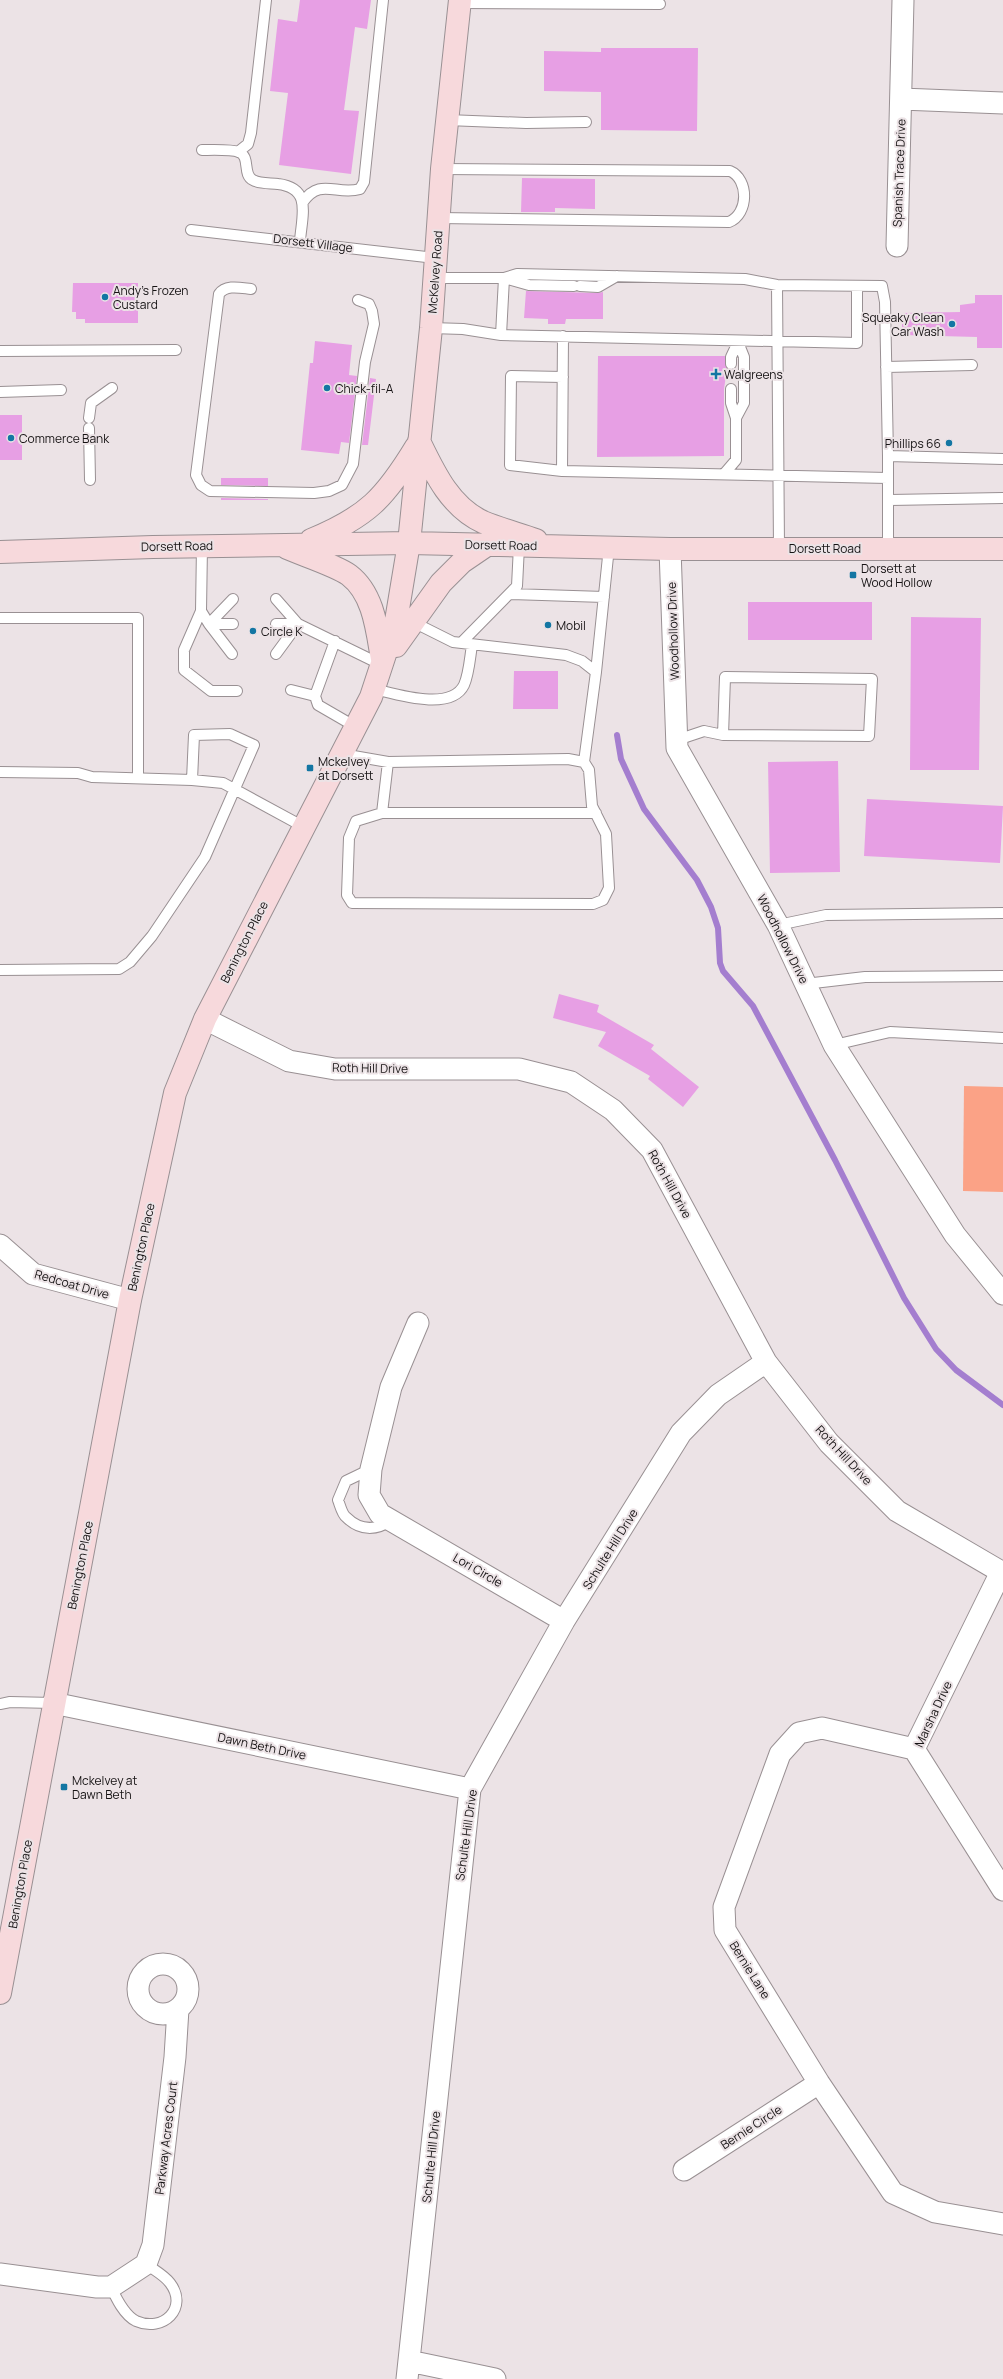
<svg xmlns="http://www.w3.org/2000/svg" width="1003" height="2379" viewBox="0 0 1003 2379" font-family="Manrope,sans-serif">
  <rect width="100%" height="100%" fill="#ece3e6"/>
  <path fill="#fba286" d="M964,1086L1003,1087V1192L963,1191Z"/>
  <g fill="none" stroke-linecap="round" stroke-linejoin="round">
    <path stroke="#a47ecf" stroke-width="6" d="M617,735L621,759L644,809L697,880L711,907L718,928L720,963L723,971L753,1006L835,1160L904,1298L936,1349L956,1370L1003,1405"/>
  </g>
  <path fill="#e79fe4" d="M300,0H371L367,29L355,27L344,110L359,111L351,174L279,165L288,93L270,91L278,19L297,22Z
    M601,48H698L697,131L601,130V92L544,91V51L601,52Z
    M522,178L595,179V209L555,208V212H521Z
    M73,283H138V323H85V319H76V312H72Z
    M526,291L598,293L603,292V319H566L565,324H548V319L524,318Z
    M975,295H1002V348H977V337L902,335V313L960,312V305L975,303Z
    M315,341L352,345L349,375L357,376L349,443L341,442L339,454L301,450L310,363H313Z
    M598,356H725L727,369L724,389V456L597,457Z
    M370,378L376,379L368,445H362Z
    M0,415H22V460H0Z
    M221,478H268V486L221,485Z
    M221,498L268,499V500H221Z
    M748,602H872V640H748Z
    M911,617L981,618L979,770H910Z
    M514,671H558V709H513Z
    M838,761L840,872L770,873L768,762Z
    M867,799L1003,806L1000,863L864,856Z
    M559,994L599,1005L597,1012L654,1045L651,1049L699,1087L683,1107L648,1079L650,1076L598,1046L606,1032L553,1018Z"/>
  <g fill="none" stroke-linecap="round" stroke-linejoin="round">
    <g stroke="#999093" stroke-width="12">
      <path id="lane" d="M460,3L660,4
        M447,120L526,123L586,122
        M202,150C210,150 231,149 239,152C251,157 242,175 253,180C259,184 271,183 278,184C312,188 302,215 300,241
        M238,152L248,144L251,133L266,0
        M303,202C320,177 337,196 360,189L364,182L383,0
        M439,218L729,222C749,214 749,179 730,171L442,169
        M191,230L435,258
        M434,278H504L529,285L574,286
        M504,278L517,274L745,279L777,285L882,286L885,302L888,456
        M777,285L779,548
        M580,286L598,287L617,276
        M251,289C241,288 226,284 219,294L196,475L201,485L210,491L314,493L329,491L342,485L353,464L365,362L374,324L372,311L369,304L358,300
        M431,328L463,329L501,335L504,278
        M501,335L857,343V287
        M563,336L562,471L888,478
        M0,351L176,350
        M731,364V357L738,342
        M886,367L972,365
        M0,392L61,390
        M89,418L91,403L112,388
        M736,418L744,403V357L738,342
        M89,428L90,480
        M562,471L510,465L511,376L563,377
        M724,474L736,460V418L731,403V389
        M890,500L1003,498
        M202,546L201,611L209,624H233
        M888,548V456L1003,459
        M511,594L604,597
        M276,599L298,624L276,654
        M201,611L184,650V670L211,691H237
        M0,618H138V778
        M411,621L453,642L566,655L582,661L596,672L584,762
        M276,624H298L382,665
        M335,641L315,696L318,705L356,727
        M461,643L517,586L519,546
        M232,654L209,624L233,599
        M596,672L609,547
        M374,689C396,694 451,712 464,685C469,674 470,657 472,645
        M291,690L315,696
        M677,740L704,731L723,735L725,677L872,679L869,736L723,735
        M342,754L388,762L568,759L584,762L589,770L592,806L606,834L609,888L603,900L593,904L352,903L347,895L349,838L356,821L382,813L388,762
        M0,772L78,773L92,777L192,780L223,783L304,827
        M382,813H596
        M778,925L826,915L1003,913
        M0,970L119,969L130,962L152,936L205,857L254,745L230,734L194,735L192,780
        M805,984L865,977L1003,976
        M834,1045L890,1032L1003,1038
        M371,1469L346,1481L338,1500C340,1505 342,1514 346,1517C360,1531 376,1531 392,1520
        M0,1704L10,1702L53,1703
        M111,2287C116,2298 124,2315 136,2321C163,2333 189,2308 170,2283C164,2275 154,2270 146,2264"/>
    </g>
    <g stroke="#999093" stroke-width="23">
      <path id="street" d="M901,99L1003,103
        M897,246L903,0
        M670,549L677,748L778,925L834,1045L955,1235L1003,1294
        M205,1019L289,1061L335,1069H519L571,1082L613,1110L652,1150L766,1362L829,1443L897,1511L1003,1573
        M0,1245L33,1274L130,1300
        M418,1323L391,1387L371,1469L369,1495L380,1514L564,1621
        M53,1703L470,1789
        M914,1749L822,1728L799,1733L780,1754L724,1907L725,1930L819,2083L893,2193L935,2212L1003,2224
        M914,1749L1001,1572
        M914,1749L1003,1890
        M138 1989a25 25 0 1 1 50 0a25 25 0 1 1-50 0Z
        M684,2170L819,2083
        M0,2274L97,2287H111L146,2264L153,2245L175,2057L178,2009
        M409,2361L495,2379
        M407,2379L470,1789L564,1621L681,1433L718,1395L766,1362"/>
    </g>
    <g stroke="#999093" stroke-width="24">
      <path id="secondary" d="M419,441C434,472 450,507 483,522C500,529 519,534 536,540
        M311,540C367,517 385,498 416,447
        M287,548C303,555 337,566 349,575C374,594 377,630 382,659
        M0,552L153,547L409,543L670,549H1003
        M396,646L441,583L462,562L487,545
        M0,1993L130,1300L175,1093L205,1019L371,697L396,621L409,543L431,328L442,169L460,0"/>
    </g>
    <use href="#lane" stroke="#fff" stroke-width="10"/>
    <use href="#street" stroke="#fff" stroke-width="21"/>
    <use href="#secondary" stroke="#f7d9dc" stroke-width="22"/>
  </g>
  <g fill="#1376a3" stroke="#ece3e6" stroke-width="1.5">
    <circle cx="105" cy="297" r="4"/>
    <circle cx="952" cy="324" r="4"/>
    <path d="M714 368h4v4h4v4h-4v4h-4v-4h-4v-4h4z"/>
    <circle cx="327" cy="388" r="4"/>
    <circle cx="11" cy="438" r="4"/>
    <circle cx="949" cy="443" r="4"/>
    <rect x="849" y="571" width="8" height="8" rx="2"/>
    <circle cx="548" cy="625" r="4"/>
    <circle cx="253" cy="631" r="4"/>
    <rect x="306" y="764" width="8" height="8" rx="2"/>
    <rect x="60" y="1783" width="8" height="8" rx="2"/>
  </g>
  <g text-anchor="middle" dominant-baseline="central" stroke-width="4" stroke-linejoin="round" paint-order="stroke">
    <g font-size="12" fill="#161314" stroke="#ece3e6">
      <text transform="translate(899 173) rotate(-88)">Spanish Trace Drive</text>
      <text transform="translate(313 243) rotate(7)">Dorsett Village</text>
      <text transform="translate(435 272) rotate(-86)">McKelvey Road</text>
      <text transform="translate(501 545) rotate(1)">Dorsett Road</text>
      <text transform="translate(177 546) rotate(-1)">Dorsett Road</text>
      <text x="825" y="548">Dorsett Road</text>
      <text transform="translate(673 631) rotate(-92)">Woodhollow Drive</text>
      <text transform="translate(783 939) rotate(63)">Woodhollow Drive</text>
      <text transform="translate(244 942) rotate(-63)">Benington Place</text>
      <text transform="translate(370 1068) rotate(1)">Roth Hill Drive</text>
      <text transform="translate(670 1184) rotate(61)">Roth Hill Drive</text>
      <text transform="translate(141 1247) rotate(-78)">Benington Place</text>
      <text transform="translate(72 1284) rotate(16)">Redcoat Drive</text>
      <text transform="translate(844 1455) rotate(47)">Roth Hill Drive</text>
      <text transform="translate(610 1549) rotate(-58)">Schulte Hill Drive</text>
      <text transform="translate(80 1565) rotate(-79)">Benington Place</text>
      <text transform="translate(478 1570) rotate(30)">Lori Circle</text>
      <text transform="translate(933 1714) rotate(-65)">Marsha Drive</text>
      <text transform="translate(262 1746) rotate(12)">Dawn Beth Drive</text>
      <text transform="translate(466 1835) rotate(-82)">Schulte Hill Drive</text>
      <text transform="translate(20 1884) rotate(-80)">Benington Place</text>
      <text transform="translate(750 1970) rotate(58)">Bernie Lane</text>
      <text transform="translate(751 2127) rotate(-33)">Bernie Circle</text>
      <text transform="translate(166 2138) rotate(-83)">Parkway Acres Court</text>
      <text transform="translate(431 2157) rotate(-84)">Schulte Hill Drive</text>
    </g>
    <g font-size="12" fill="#161314" stroke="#ece3e6" text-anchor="start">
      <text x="113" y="290">Andy's Frozen<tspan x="113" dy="14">Custard</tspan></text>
      <text x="944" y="317" text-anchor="end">Squeaky Clean<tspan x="944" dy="14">Car Wash</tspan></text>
      <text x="724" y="374">Walgreens</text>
      <text x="335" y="388">Chick-fil-A</text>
      <text x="19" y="438">Commerce Bank</text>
      <text x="941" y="443" text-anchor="end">Phillips 66</text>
      <text x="861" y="568">Dorsett at<tspan x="861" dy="14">Wood Hollow</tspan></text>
      <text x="556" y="625">Mobil</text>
      <text x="261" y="631">Circle K</text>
      <text x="318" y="761">Mckelvey<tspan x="318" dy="14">at Dorsett</tspan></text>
      <text x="72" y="1780">Mckelvey at<tspan x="72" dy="14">Dawn Beth</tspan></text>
    </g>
  </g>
</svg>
